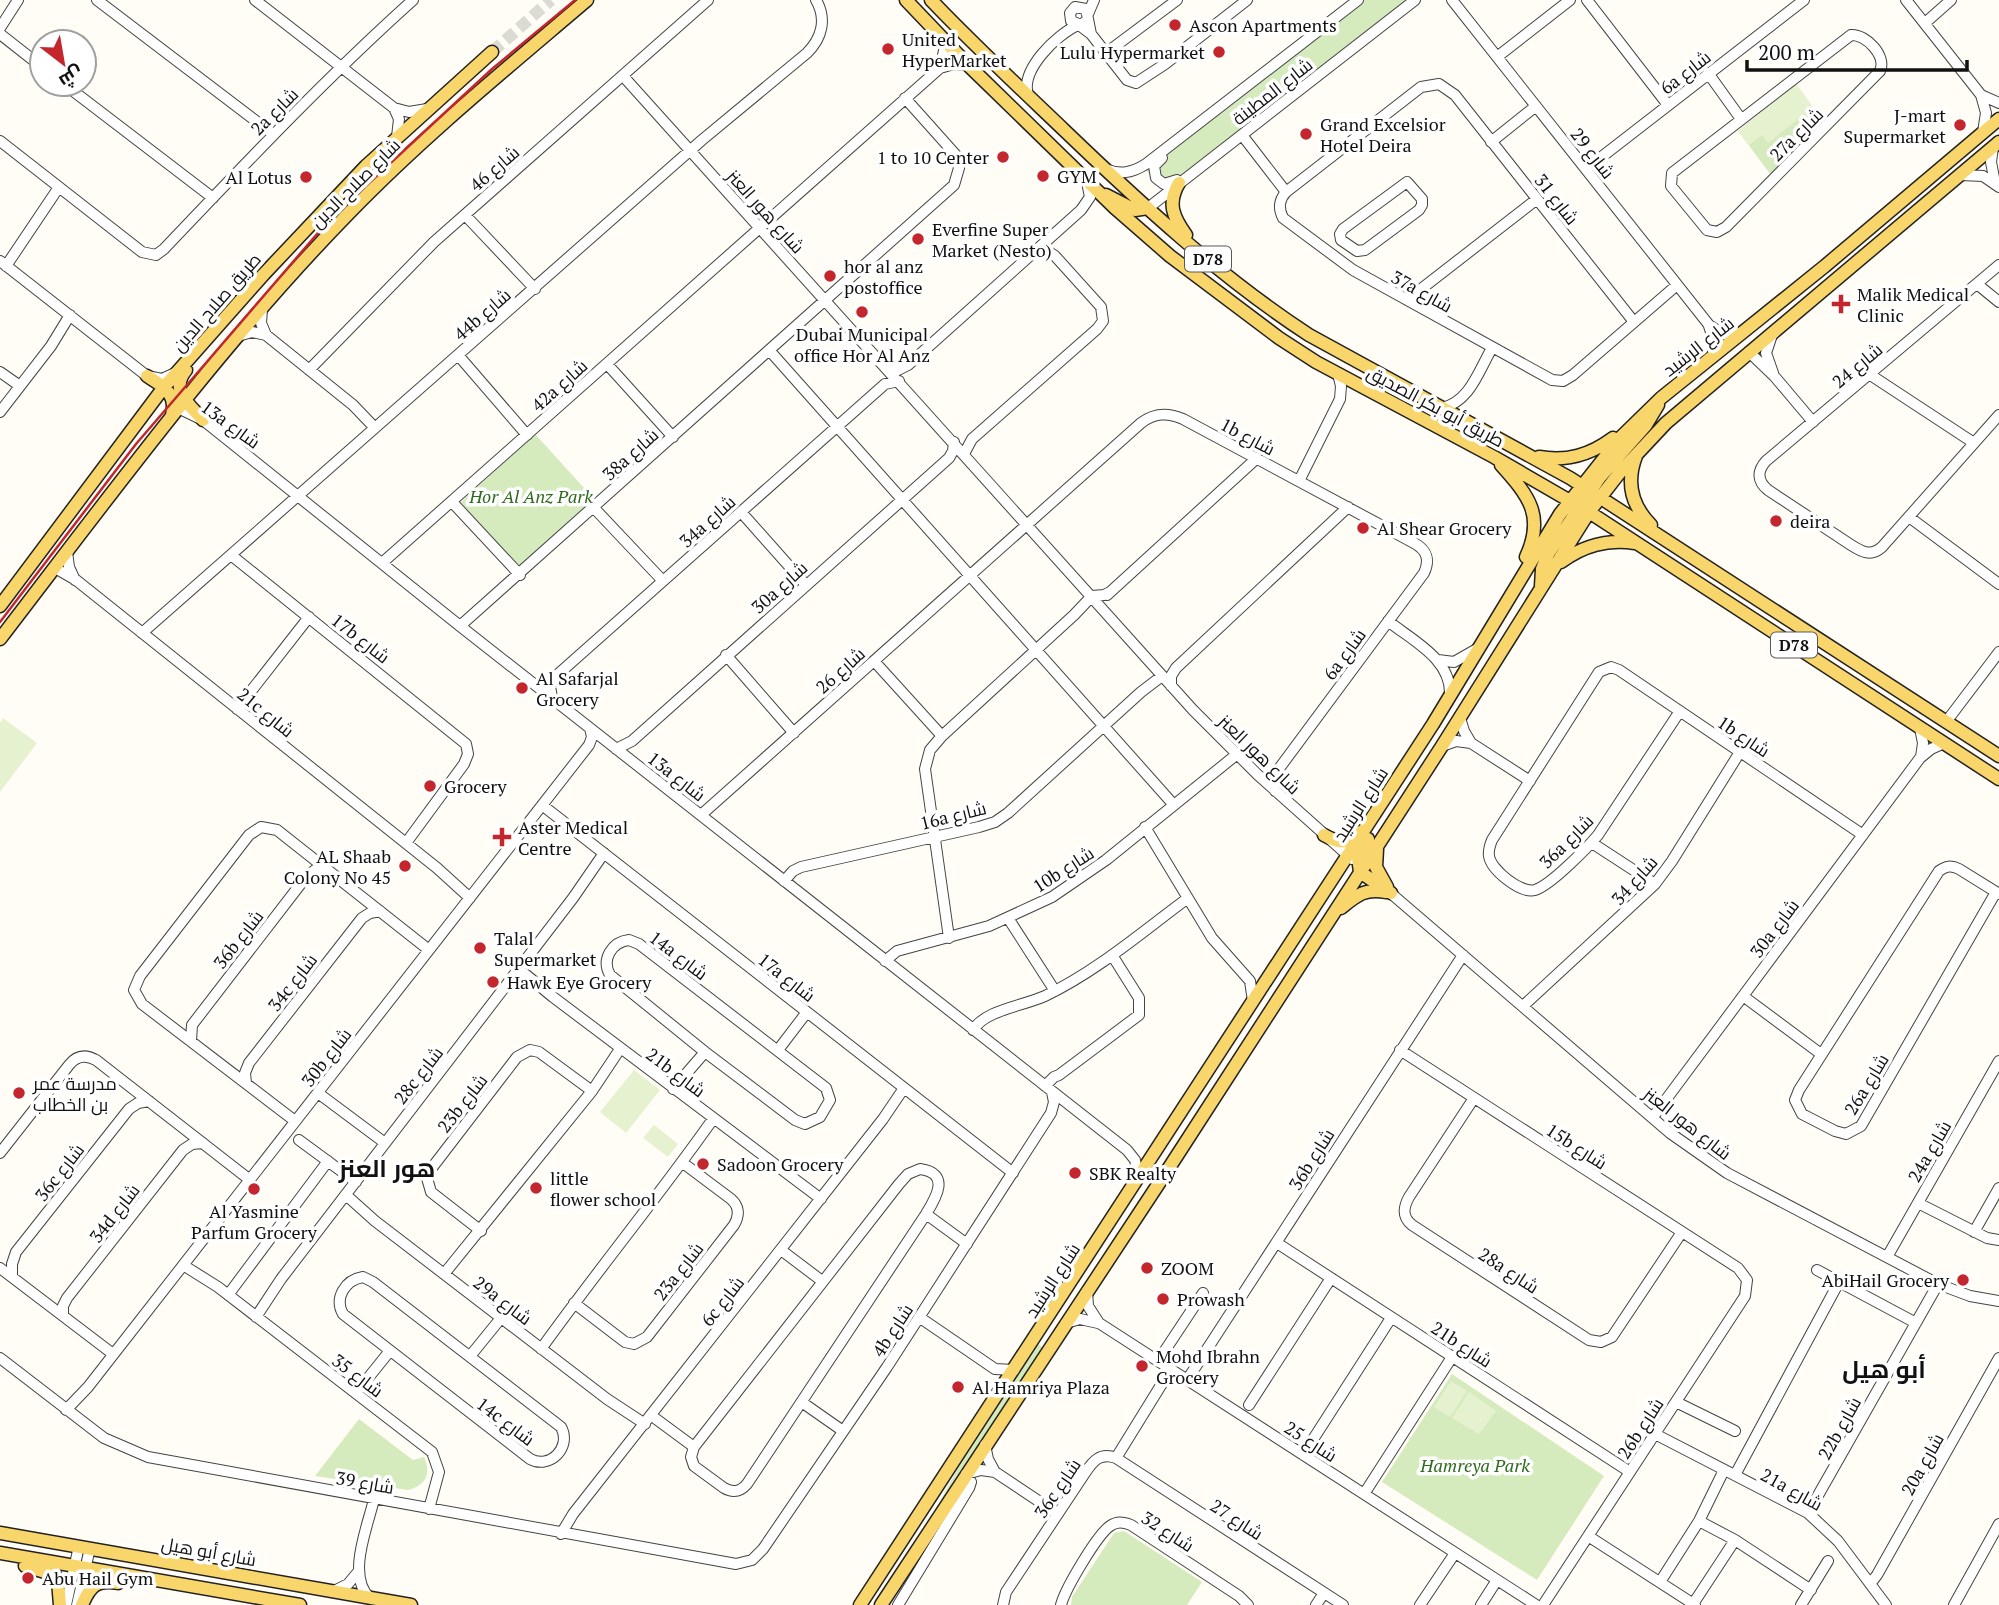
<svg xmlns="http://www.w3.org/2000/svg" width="1999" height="1605" viewBox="0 0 1999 1605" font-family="'PT Serif',Cairo,serif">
  <rect width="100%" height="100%" fill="#fffdf5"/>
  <path fill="#d5ebbd" d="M1364,0H1412L1167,191L1146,170Z
    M1796,84L1824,122L1771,175L1738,131Z
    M535,434L594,499L519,565L458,505Z
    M1038,1344L1043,1348L937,1507L958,1468Z
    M1452,1374L1604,1476L1537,1580L1382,1482Z
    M359,1419L413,1460L424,1457C432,1474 425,1486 408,1490L315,1476Z
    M1124,1531L1202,1582L1187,1605H1071L1072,1597L1114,1533Z"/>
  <path fill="#e6f2cf" d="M1796,84L1813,107L1768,143L1762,135L1749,145L1738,131Z
    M3,718L37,743L0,792V723Z
    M634,1070L660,1090L626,1133L600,1112Z
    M654,1125L678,1144L668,1157L643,1138Z
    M1451,1381L1467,1391L1450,1417L1434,1407Z
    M1469,1392L1496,1411L1479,1434L1452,1418Z"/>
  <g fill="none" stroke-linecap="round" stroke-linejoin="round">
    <path stroke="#dbdad3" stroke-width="12" stroke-dasharray="12 6" stroke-linecap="butt" d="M492,52L551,0"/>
    <g stroke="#444" stroke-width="12">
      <path id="minor" d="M97,0L273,134
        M255,0L394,108L409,112L427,109
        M1452,0L1709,325L1723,334L1742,333
        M1587,0L1668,105
        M1906,0L1981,95L1986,113L1983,132
        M1088,14L1094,0
        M1087,20L1081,25L1071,21L1070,13L1075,7L1086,9L1091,34
        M1925,23L1951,0
        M1079,25L1091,34L1127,80L1136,83L1165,64L1247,0
        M0,28L18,0
        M0,34L42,67
        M1851,35C1866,34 1887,56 1880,71L1726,227L1717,232L1707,230L1671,186L1672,173Z
        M1106,53L1177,0
        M1497,57L1570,0
        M940,68L946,42
        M1708,73L1741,119
        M623,76L1193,710L1258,775L1352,859
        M64,84L213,198
        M1028,95C1020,70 1056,35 1078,25
        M1981,95L1999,103
        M394,108L399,119L397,137
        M1242,135L1286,192
        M0,141L142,252L156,255L164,249C245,164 325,79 413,0
        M1491,142L1536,106
        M1993,147L1991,162L1995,183
        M1162,158L1154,166L1156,178L1164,184L1177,180
        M1105,169C1120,175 1132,173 1146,164L1358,0
        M1586,169L1804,0
        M1961,175L1983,176L1999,187
        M1407,182L1422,199V205L1419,210L1365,250L1357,251L1341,240L1340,234L1343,229Z
        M1148,208L1415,0
        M465,215L535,289
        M0,261L147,376L162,379L175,373
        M1999,265L1766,461C1757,471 1757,481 1768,490L1851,545C1862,552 1871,557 1882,547L1999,415
        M6,266L59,187
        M1977,284L1999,302
        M1407,300L1537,199
        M262,309L261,323L266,335
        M1634,322L1455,95L1439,84L1421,87L1286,192C1279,200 1278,208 1283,218L1353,270L1552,380L1563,381L1573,375L1677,285
        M1709,326L1714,341L1713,357
        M1772,335L1766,353L1773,373
        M238,336L252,332L266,335L353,405L375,428
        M769,350L1173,804
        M1749,352L1775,377L1813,422
        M458,355L527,435
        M607,364L673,437
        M888,369L898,370L908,365L1081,210L1090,197L1087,182
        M309,370L434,242L708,0
        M0,372L20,386
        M1869,374L1974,443
        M178,408L203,420L460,626L1127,1150L1135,1160L1138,1177
        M1442,408C1470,402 1479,370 1492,348
        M0,412L51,346L70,315
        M964,454L972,439L1097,329L1103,321L1101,307L1055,256L1046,250H1036
        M1299,481L1340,399L1341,386L1338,374
        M452,502L520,575
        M594,508L663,581
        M741,512L805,584
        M1909,517L1999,584
        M67,552L69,567L75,580
        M231,555L466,744L468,754L464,764L406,843
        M382,563L940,68L954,64L968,65
        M55,568L76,580L437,868L470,898
        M1107,595L1257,458
        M1388,621C1413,641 1451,659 1450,694
        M460,626L954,185L959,168L955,154L905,98
        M142,633L702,140L807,53C822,38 827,19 816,0
        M726,655L794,733
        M1438,660L1454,662L1475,650
        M874,661L942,736
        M1171,686V676L1176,668L1348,507
        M552,698L550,686L556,676L885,384L899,381
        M237,709L309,617
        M1680,711L1598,835C1588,847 1551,885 1535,890C1521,894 1491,870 1489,856C1488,850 1490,845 1492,840L1599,672L1611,667L1619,670L1863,835
        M1460,718L1464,731L1471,743
        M1946,722L1999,652
        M1920,728L1923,743L1921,757
        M1442,746L1456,741L1471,743L1530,781
        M616,749L632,741L949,458L953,451L954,442
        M542,805L1013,1173
        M701,815L1141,423C1154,413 1167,412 1183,419L1414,543C1427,550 1430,560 1424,573L1278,770L1273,780L1275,791
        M1145,827L1212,938L1250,981L1253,1001
        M1592,843L1655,884
        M784,881L793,871L801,867L979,827L995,822L1008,813L1141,692L1162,676
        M1387,890L1670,1133L1727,1173L1938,1284L1970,1296L1999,1301
        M1996,892L1861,1126L1846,1134L1835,1131L1802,1114L1795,1100L1799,1090L1939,871C1946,866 1951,865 1959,869L1996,892L1999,894
        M1008,918L1055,991
        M949,938L925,769L930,750L942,736L1074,615L1092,596L1104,595L1110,592
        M629,940L639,944L826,1088L830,1100L820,1117L805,1124L795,1120L705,1052L610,975C601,959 612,942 629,940Z
        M885,961L897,951L989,926L1052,897L1106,860L1236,755
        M519,969L553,997L821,1199
        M1743,996L1821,1054
        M1523,1006L1655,884L1672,861L1740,752
        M973,1030C985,1010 1023,1006 1045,996C1097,971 1142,932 1188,898
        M191,1041L192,1025L306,877L315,870L326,869
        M778,1050L807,1012
        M1400,1050L1738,1268L1747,1280L1745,1296L1543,1605
        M246,1083L245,1073L249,1063L362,918L370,913L380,911
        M1045,1086L1054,1077L1059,1075L1139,1015V998L1112,955
        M673,1089L705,1052
        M318,1093L385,1143
        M1474,1098L1409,1197C1403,1208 1402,1217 1412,1225L1589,1340L1601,1342L1612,1337L1682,1232
        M1653,1117L1920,758L1931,749L1944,743
        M295,1121L142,1004L134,990L140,976L249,835L261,827L277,830L429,950
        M299,1140L356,1182
        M0,1153L69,1065C76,1056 85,1054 96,1060L250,1180
        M920,1169C951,1173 936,1198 926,1214L747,1484C740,1492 733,1493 724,1488L694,1466L691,1457L694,1447L899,1184L908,1174Z
        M346,1195L375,1221L607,1399L645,1424
        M1918,1203L1987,1238L1999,1240
        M926,1214L967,1244
        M481,1231L431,1192L427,1178L431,1169L517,1057L530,1050L539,1052L592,1091
        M1974,1232L1999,1188
        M1277,1243L1630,1472
        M781,1250L822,1281
        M1887,1257L1999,1061
        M183,1265L218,1287L432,1452L439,1472L429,1509
        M0,1268L113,1354
        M1817,1270L1916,1323
        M444,1274L592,1091L620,1049
        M12,1277V1264L16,1252L129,1109L138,1103L149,1101
        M363,1277L373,1282L561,1427C572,1447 550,1470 530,1459L343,1314C334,1298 345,1280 363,1277Z
        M1087,1291L1088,1306L1099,1323L1536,1605
        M228,1295L328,1161
        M574,1303L625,1342L634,1344L647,1337L734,1225C740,1215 739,1206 731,1199L683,1163
        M63,1316V1306L67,1298L183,1150L192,1144L203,1143
        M256,1317L281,1279L573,898L604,853
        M919,1317L995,1369L1014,1370
        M1066,1323L1080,1319L1098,1323
        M541,1349C597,1271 658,1197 713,1119
        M471,1355L501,1318
        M0,1358L104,1438L148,1457L736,1564L752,1560L763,1549L887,1367L1051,1113L1054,1102L1052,1092
        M1158,1361L1203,1293
        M1187,1380L1463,955
        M356,1393L389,1352
        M1676,1402L1735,1431
        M803,1403L843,1431
        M1249,1405L1331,1278
        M66,1410L88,1387L589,745L592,737L590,728
        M652,1416L694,1447
        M1655,1434L1808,1513L1838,1541L1886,1605
        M985,1445L988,1459L995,1472L1058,1514
        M1303,1455L1391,1318
        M1116,1458L1171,1369
        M1735,1475L1839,1282
        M1364,1494L1452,1357
        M1808,1513L1938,1284
        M1699,1521L1735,1540L1811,1590
        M561,1534L573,1514L883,1119L904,1088
        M1588,1536L1695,1605
        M1660,1582L1699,1521L1724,1470
        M1870,1584L1877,1575L1999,1358
        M334,1591L348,1584L358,1572
        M370,1598C346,1576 368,1526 374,1499
        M1693,1604L1735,1540
        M66,1605L79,1546
        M77,1605L90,1548
        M898,1605L969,1488L971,1482L966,1474L981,1470L995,1472
        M1003,1605L1006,1592L1085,1473C1093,1461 1100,1452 1116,1458L1343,1605
        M1061,1605C1065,1589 1097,1535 1110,1526C1117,1521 1123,1522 1131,1525L1239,1596L1248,1605
        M1316,1605L1324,1593
        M1420,1605L1455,1553
        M1481,1605L1497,1580
        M1801,1605L1828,1561
        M1954,1605L1999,1524"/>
    </g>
    <g stroke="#222" stroke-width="15">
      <path id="major" d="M906,0L968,65L1115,208L1170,256L1279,338L1316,362L1494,457L1589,512L1999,779
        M931,0C974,45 1019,87 1064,130C1140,203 1220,277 1309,335L1570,478L1999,756
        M1179,183C1167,203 1173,217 1186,235
        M1106,195L1135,210L1148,208
        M186,370C169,390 190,405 203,420
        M147,376C163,386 177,393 172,415
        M1636,456C1626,482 1631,505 1651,525
        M1539,457C1567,462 1590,455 1613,438
        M1501,465C1529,496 1545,516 1526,557
        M1561,562C1584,545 1607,539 1635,543
        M1541,586L1542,569L1548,554L1600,477L1646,425L1658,405
        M0,606L164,387L264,274L366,166L492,52
        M0,639C112,493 221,344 350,212C424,136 506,69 587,0
        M1324,835C1338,843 1348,845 1360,832
        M1368,839L1358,858L1360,872L1391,893
        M1377,849L1376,867L1387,887
        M1341,908C1357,895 1365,888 1386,892
        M0,1533L411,1605
        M0,1553L300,1605
        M25,1566L55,1575L58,1581L60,1605
        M82,1605C90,1586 97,1579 118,1583
        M860,1605L1355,844L1433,724L1560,514L1621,437L1661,398L1825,266L1999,119
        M881,1605L1167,1171L1442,746L1589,512L1621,471L1666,423L1999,142"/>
    </g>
    <use href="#minor" stroke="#fff" stroke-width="10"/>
    <use href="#major" stroke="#f9d66b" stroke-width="12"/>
    <path stroke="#c4262e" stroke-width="2.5" d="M0,622L136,444L330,219L492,69L575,0"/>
  </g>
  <g fill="#c4262e" stroke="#fff" stroke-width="2.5">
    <circle cx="1175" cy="25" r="7"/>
    <circle cx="888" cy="49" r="7"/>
    <circle cx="1219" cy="52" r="7"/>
    <circle cx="1960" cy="125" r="7"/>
    <circle cx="1306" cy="134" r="7"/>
    <circle cx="1003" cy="157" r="7"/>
    <circle cx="1043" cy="176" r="7"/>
    <circle cx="306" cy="177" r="7"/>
    <circle cx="918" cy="239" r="7"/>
    <circle cx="830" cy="276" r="7"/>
    <path d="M1837.5 293.5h7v7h7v7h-7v7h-7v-7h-7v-7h7z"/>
    <circle cx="862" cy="312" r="7"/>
    <circle cx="1776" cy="521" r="7"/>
    <circle cx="1363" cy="528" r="7"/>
    <circle cx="522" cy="688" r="7"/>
    <circle cx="430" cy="786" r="7"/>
    <path d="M498.5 826.5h7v7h7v7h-7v7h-7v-7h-7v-7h7z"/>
    <circle cx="405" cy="866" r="7"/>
    <circle cx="480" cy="948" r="7"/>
    <circle cx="493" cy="982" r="7"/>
    <circle cx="19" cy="1093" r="7"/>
    <circle cx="703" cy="1164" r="7"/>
    <circle cx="1075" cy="1173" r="7"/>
    <circle cx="536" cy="1188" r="7"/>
    <circle cx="254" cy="1189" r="7"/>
    <circle cx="1147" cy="1268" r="7"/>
    <circle cx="1963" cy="1280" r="7"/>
    <circle cx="1163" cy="1299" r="7"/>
    <circle cx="1142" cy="1366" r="7"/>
    <circle cx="958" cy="1387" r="7"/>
    <circle cx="28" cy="1578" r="7"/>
  </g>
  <g text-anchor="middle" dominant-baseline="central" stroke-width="7" stroke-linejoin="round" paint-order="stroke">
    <g fill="#fff" stroke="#585858" stroke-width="2">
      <rect x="1185" y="246.5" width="46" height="25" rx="5"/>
      <rect x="1771" y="632.5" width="46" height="25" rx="5"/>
    </g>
    <g font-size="16" font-weight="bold" fill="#111">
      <text x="1208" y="259">D78</text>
      <text x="1794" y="645">D78</text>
    </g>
    <g font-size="18" fill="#111" stroke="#fff" text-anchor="start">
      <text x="1189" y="25">Ascon Apartments</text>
      <text x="902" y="39">United<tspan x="902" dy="21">HyperMarket</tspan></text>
      <text x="1205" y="52" text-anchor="end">Lulu Hypermarket</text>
      <text x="1946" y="115" text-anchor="end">J-mart<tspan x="1946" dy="21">Supermarket</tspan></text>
      <text x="1320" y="124">Grand Excelsior<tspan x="1320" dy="21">Hotel Deira</tspan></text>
      <text x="989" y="157" text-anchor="end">1 to 10 Center</text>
      <text x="1057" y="176">GYM</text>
      <text x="292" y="177" text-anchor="end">Al Lotus</text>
      <text x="932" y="229">Everfine Super<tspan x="932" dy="21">Market (Nesto)</tspan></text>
      <text x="844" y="266">hor al anz<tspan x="844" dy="21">postoffice</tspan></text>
      <text x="1857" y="294">Malik Medical<tspan x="1857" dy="21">Clinic</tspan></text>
      <text x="862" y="334" text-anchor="middle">Dubai Municipal<tspan x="862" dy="21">office Hor Al Anz</tspan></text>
      <text x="1790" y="521">deira</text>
      <text x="1377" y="528">Al Shear Grocery</text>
      <text x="536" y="678">Al Safarjal<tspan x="536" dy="21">Grocery</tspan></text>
      <text x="444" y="786">Grocery</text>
      <text x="518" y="827">Aster Medical<tspan x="518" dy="21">Centre</tspan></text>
      <text x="391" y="856" text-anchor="end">AL Shaab<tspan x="391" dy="21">Colony No 45</tspan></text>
      <text x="494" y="938">Talal<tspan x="494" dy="21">Supermarket</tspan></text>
      <text x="507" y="982">Hawk Eye Grocery</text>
      <text x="33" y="1083">مدرسة عمر<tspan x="33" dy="21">بن الخطاب</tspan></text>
      <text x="717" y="1164">Sadoon Grocery</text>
      <text x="1089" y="1173">SBK Realty</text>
      <text x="550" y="1178">little<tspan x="550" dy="21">flower school</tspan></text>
      <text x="254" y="1211" text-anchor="middle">Al Yasmine<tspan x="254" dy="21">Parfum Grocery</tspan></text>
      <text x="1161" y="1268">ZOOM</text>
      <text x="1949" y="1280" text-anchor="end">AbiHail Grocery</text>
      <text x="1177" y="1299">Prowash</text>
      <text x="1156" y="1356">Mohd Ibrahn<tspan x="1156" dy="21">Grocery</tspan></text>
      <text x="972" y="1387">Al Hamriya Plaza</text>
      <text x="42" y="1578">Abu Hail Gym</text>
    </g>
    <g font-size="18" fill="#111" stroke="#fff">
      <text transform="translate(1685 72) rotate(-38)">6a شارع</text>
      <text transform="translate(1272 91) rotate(-38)">شارع المطينة</text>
      <text transform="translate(274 111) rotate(-45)">2a شارع</text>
      <text transform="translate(1796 134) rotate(-45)">27a شارع</text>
      <text transform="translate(1593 153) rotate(52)">شارع 29</text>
      <text transform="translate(494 168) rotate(-41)">شارع 46</text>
      <text transform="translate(355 183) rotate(-45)">شارع صلاح الدين</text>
      <text transform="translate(1557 199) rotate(52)">شارع 31</text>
      <text transform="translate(766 211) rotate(48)">شارع هور العنز</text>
      <text transform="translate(1422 291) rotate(29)">37a شارع</text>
      <text transform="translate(216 302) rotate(-49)">طريق صلاح الدين</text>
      <text transform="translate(482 314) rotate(-41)">44b شارع</text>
      <text transform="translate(1698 346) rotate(-38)">شارع الرشيد</text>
      <text transform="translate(1857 365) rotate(-40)">شارع 24</text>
      <text transform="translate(559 385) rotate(-42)">42a شارع</text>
      <text transform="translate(1436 406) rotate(28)">طريق أبو بكر الصديق</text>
      <text transform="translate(231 424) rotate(36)">13a شارع</text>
      <text transform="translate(1248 436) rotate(28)">1b شارع</text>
      <text transform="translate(630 454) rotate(-42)">38a شارع</text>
      <text transform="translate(707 521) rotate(-42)">34a شارع</text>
      <text transform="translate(779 587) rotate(-42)">30a شارع</text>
      <text transform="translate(361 638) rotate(38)">17b شارع</text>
      <text transform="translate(1344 654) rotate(-54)">6a شارع</text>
      <text transform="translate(840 670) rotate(-42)">شارع 26</text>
      <text transform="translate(266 712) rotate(39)">21c شارع</text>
      <text transform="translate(1744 736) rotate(34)">1b شارع</text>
      <text transform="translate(1260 754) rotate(44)">شارع هور العنز</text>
      <text transform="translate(677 776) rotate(38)">13a شارع</text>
      <text transform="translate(1360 804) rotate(-57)">شارع الرشيد</text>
      <text transform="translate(953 815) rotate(-14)">16a شارع</text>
      <text transform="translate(1566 841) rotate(-45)">36a شارع</text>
      <text transform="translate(1063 869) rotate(-33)">10b شارع</text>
      <text transform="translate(1634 880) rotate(-48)">شارع 34</text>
      <text transform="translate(1774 928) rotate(-53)">30a شارع</text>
      <text transform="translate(238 939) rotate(-52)">36b شارع</text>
      <text transform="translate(679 955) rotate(37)">14a شارع</text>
      <text transform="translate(787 977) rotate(38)">17a شارع</text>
      <text transform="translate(292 982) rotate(-52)">34c شارع</text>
      <text transform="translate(326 1057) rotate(-52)">30b شارع</text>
      <text transform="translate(676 1072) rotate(37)">21b شارع</text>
      <text transform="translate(418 1075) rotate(-52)">28c شارع</text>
      <text transform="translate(1866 1084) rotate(-59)">26a شارع</text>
      <text transform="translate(462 1103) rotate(-52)">23b شارع</text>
      <text transform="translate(1688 1123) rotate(38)">شارع هور العنز</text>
      <text transform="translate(1577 1146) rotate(33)">15b شارع</text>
      <text transform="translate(1929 1151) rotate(-60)">24a شارع</text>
      <text transform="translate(1311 1159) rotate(-58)">36b شارع</text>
      <text transform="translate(59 1172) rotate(-52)">36c شارع</text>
      <text transform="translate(114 1213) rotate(-52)">34d شارع</text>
      <text transform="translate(1509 1270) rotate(33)">28a شارع</text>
      <text transform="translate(678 1271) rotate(-52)">23a شارع</text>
      <text transform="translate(1052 1280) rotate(-57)">شارع الرشيد</text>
      <text transform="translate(503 1300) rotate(37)">29a شارع</text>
      <text transform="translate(722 1301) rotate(-52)">6c شارع</text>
      <text transform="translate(892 1330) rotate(-57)">4b شارع</text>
      <text transform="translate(1462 1344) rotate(33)">21b شارع</text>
      <text transform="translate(358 1375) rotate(37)">شارع 35</text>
      <text transform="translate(506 1421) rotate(37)">14c شارع</text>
      <text transform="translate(1640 1428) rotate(-57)">26b شارع</text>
      <text transform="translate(1839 1428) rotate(-61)">22b شارع</text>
      <text transform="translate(1311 1441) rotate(33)">شارع 25</text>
      <text transform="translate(1922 1464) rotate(-61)">20a شارع</text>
      <text transform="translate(365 1482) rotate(10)">شارع 39</text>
      <text transform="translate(1057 1488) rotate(-56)">36c شارع</text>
      <text transform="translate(1792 1489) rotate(29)">21a شارع</text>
      <text transform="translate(1237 1519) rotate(33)">شارع 27</text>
      <text transform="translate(1168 1531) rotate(33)">شارع 32</text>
      <text transform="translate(209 1551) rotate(10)">شارع أبو هيل</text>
    </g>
    <g font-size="18" font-style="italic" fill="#2f6b1f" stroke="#fff">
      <text x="531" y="496">Hor Al Anz Park</text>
      <text x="1475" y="1465">Hamreya Park</text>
    </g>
    <g font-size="24" font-weight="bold" fill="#111" stroke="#fff">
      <text x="387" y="1168">هور العنز</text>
      <text x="1884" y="1369">أبو هيل</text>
    </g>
  </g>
  <g transform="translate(63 63) rotate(149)"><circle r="33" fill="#ffffff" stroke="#a0a0a0" stroke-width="2"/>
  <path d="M0-5L12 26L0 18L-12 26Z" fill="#c4262e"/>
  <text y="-10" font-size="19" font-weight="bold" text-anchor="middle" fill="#111111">ش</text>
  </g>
  <path d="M1747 60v10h220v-10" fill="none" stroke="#111111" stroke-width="3.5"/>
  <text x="1758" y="60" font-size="21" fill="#111111" stroke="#ffffff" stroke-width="5" paint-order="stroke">200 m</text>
</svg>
